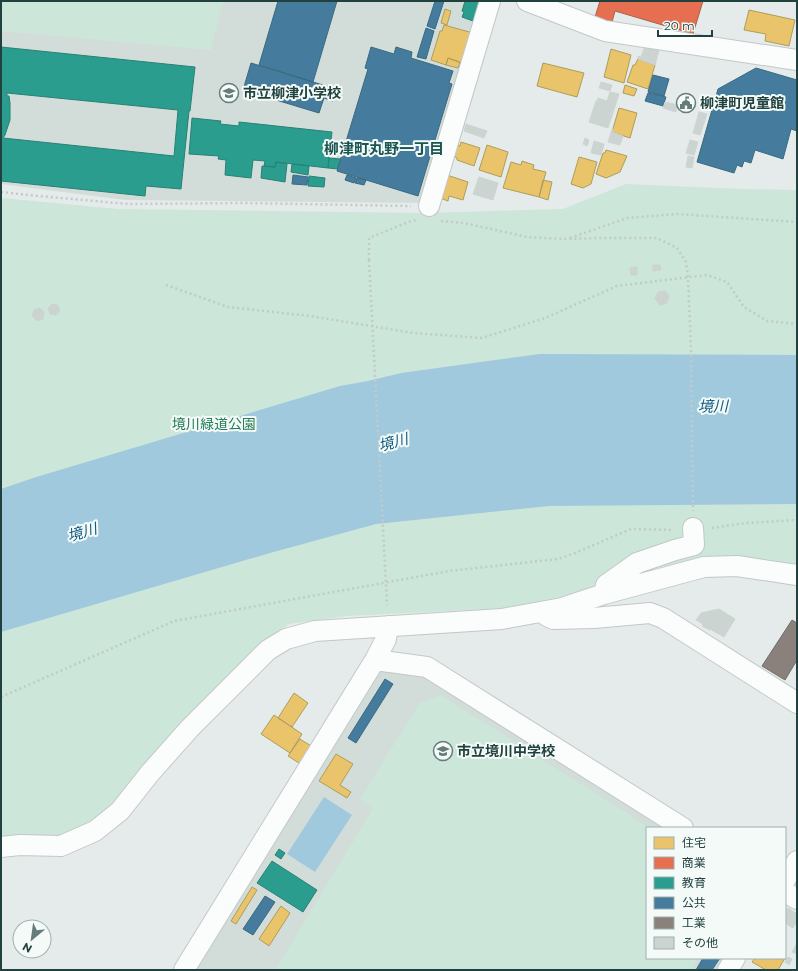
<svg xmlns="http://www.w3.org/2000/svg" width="798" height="971" viewBox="0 0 798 971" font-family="Montserrat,'Noto Sans JP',sans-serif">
  <rect width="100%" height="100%" fill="#e5ebea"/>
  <path fill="#d2ddda" d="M1,1H485L424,203L125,200L1,184Z
    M380,672L430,673L676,828H647V958H723L716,970H196Z"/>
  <path fill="#cce6d9" d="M1,1H223L211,50L1,31Z
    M626,184L742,189L797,190V564L752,558L705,557L647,570L559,597L508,608L347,616L289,624L264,644L115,807L91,825L59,838L1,840V198L118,209L422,213L563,209Z
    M441,695L650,828H647V958H698L691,970H282L277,967L373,809L360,799L419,704Z"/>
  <path fill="#a1c9de" d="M540,354L797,355V504L549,506L376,524L270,553L1,632V489L33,478L340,386L368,381L401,373Z
    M324,797L352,815L315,872L287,854Z"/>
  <path fill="#e9c46a" stroke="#ad9d5d" d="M445,9L451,11L447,25L441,23Z
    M749,10L795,20L789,46L765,41L766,34L744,30Z
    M444,25L473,33L461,63L448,58L446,65L431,60L440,31H442Z
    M611,49L631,55L624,83L604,77Z
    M448,58L460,62L458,68L446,65Z
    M638,59L655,65L648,89L627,82L633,65H635Z
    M543,63L584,73L577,97L537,86Z
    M625,85L637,89L634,96L623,93Z
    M619,108L637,113L630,138L612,132Z
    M461,142L480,148L474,166L457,160V158L453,156L456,145L460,146Z
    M487,145L508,152L501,177L479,170Z
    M606,150L627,156L620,172L606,178L596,174L603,153H605Z
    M579,157L597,162L591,184L583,188L571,184Z
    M522,161L534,165L533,169L546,172L539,197L503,188L511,162L521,165Z
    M447,175L468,182L463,200L449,196L448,201L440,198Z
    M543,180L552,182L548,200L539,197Z
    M294,693L308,703L292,727L278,718Z
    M274,715L302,734L290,753L261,734Z
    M300,739L316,749L305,767L288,756Z
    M336,754L353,764L340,785L351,792L347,798L319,781Z
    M252,887L257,890L236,924L231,921Z
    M281,906L290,913L269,946L259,939Z
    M755,958H785L778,970H766L752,962Z"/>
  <path fill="#e76f51" stroke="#ab614b" d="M600,1H703L693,34L615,11L612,22L595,17Z"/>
  <path fill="#2a9d8f" stroke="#278177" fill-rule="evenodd" d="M465,1H481L477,16L475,15L473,21L462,17L464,12L462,11Z
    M1,47L195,67L190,111H189L181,189L146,186L145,196L1,181ZM7,93L178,110L174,156L3,138L5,135L10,120V103L9,96H7Z
    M192,118L221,121L220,124L239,126V122L332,132L328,168L276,162L275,167L264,166L265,161L253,160L251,178L225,175L226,160L218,159L219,156L189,154Z
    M329,158L341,159L338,169L328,168Z
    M276,162L287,164L285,182L261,178L262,166L275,167Z
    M292,164L309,166L308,175L291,172Z
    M309,176L325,178L324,187L308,186Z
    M279,849L285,853L281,859L275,855Z
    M272,861L317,890L303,912L257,883Z"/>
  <path fill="#457b9d" stroke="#3a6a80" d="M278,1H337L313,82L259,65Z
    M435,1H444L435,29L427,26Z
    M426,28L434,31L426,59L417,57Z
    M371,47L394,54L396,47L412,52L411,58L453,71L449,83L452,84L418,196L337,171L368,69L365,68Z
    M251,63L336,89L333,101L324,98L319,113L243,90Z
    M756,68L797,80V131L791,129L783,159L755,150L751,163L744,161L742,167L737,165L734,173L697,162L718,89Z
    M653,75L669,79L664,96L648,92Z
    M648,93L666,97L663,106L645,101Z
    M293,175L308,177L307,185L292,184Z
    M347,175L356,178L354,183L345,180Z
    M357,178L366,180L364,185L355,183Z
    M385,679L393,684L356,743L348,738Z
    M265,896L275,902L253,935L243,929Z
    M703,958H720L712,970H696Z"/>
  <path fill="#8a817c" stroke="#6a6e69" d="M792,620L797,623V660L785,680L762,666Z"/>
  <path fill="#ccd4d2" stroke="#cdd4d2" d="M645,46L659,50L656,62L641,57Z
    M638,56L656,62L655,65L638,59Z
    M601,82L612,85L610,91L599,88Z
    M610,92L619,94L608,128L589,122L596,101H597L598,98L607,101Z
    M665,102L678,105L676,112L663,108Z
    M699,112L707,114L700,135L693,133Z
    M466,124L487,131L484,138L464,131Z
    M612,129H613L612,132L623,136L620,145L608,142Z
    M585,138L589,140L587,146L583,144Z
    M690,140L698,142L694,155L686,153Z
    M594,141L604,144L601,155L591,153Z
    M688,156L694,157L692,168L686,167Z
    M479,177L498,183L493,200L473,194Z
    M653,265H660L661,270L653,271Z
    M637,267V275H631L630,268Z
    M665,291L669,296L667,303L660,305L655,299L658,292Z
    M52,304L58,305L60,311L56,315L50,314L48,308Z
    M40,308L44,312L43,319L37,321L32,316L34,310Z
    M719,609L735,619L724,637L710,629V630L702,626L703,624L696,620L701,613Z
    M788,908L797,914V921L793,928L785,923V913Z
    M796,945L797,946V954L792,952Z
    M788,957L792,959L789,965L785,962Z"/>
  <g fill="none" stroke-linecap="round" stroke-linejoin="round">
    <g stroke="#c2c8c7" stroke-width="22">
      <path id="minor" d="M527,1L605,31L797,60
        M429,206L490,1
        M604,594L606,585L637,563L675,550L694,545L693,528
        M547,616L553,619L594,618L650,613L663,618L797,703
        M375,660L427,667L683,828
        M1,847L20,845L61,846L95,831L120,811L150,773L190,728L268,650L286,639L315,631L502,619L562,608L604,594L704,567L737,566L797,575
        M785,880L797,861
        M785,892L797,899
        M184,970L375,660L386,639L388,626
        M728,970L735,958"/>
    </g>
    <path stroke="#c0cbca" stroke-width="2.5" stroke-dasharray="2 3" stroke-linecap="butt" d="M1,192L28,195L128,204L244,203L411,206
      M441,221L464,223L527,237L566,239L599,238H657L677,248L686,262L688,277L691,350L693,511
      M570,238L627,218L677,214L797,222
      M369,260V238L411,221L418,220
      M166,285L228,307L310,316L413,333L482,338L545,318L617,286L707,275L727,282L744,307L767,321L797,324
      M712,528L746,523L797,520
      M1,697L174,621L449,571L558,559L575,553L631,529L671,530"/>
    <use href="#minor" stroke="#fbfcfc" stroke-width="20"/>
    <path stroke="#c0cbca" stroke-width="2.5" stroke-dasharray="2 3" stroke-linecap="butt" d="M369,260L387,605"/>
  </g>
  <defs>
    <g id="school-ring" transform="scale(1)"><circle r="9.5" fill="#f3faf7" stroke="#657c7a" stroke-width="1.5"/><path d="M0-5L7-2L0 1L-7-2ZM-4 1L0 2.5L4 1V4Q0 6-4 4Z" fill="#657c7a"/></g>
    <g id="civic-ring" transform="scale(1)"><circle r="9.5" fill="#f3faf7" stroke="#657c7a" stroke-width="1.5"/><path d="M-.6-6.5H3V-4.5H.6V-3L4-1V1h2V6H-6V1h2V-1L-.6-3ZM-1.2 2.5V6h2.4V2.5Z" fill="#657c7a"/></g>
  </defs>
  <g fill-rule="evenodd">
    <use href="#school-ring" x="229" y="93"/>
    <use href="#civic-ring" x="686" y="103"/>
    <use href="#school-ring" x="443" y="751"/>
  </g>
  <g text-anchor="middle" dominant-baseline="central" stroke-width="4" stroke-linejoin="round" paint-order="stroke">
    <g font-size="14" font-weight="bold" fill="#20413e" stroke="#f3faf7" text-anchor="start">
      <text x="243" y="93">市立柳津小学校</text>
      <text x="700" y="103">柳津町児童館</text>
      <text x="457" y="751">市立境川中学校</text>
    </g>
    <g font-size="14" fill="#257c58" stroke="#f3faf7">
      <text x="214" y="424">境川緑道公園</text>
    </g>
    <g font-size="15" font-weight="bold" fill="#195552" stroke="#f3faf7">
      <text x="384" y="148">柳津町丸野一丁目</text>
    </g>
    <g font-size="15" font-style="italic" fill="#135a83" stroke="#f3faf7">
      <text transform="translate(713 406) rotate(-1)">境川</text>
      <text transform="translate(393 442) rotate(-15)">境川</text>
      <text transform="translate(82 532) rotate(-16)">境川</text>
    </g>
  </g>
  <rect width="798" height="971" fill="none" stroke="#20413e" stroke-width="4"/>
  <rect x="646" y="827" width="140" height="132" fill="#f3faf7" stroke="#9fb0ad"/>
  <rect x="654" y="837" width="20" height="12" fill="#e9c46a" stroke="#9fb0ad"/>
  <text x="682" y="847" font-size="12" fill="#20413e">住宅</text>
  <rect x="654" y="857" width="20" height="12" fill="#e76f51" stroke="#9fb0ad"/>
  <text x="682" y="867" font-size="12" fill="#20413e">商業</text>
  <rect x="654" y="877" width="20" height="12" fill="#2a9d8f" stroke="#9fb0ad"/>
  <text x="682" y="887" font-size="12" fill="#20413e">教育</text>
  <rect x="654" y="897" width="20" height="12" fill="#457b9d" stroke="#9fb0ad"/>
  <text x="682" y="907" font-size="12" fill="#20413e">公共</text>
  <rect x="654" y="917" width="20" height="12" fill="#8a817c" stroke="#9fb0ad"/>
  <text x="682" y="927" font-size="12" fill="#20413e">工業</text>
  <rect x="654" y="937" width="20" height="12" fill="#ccd4d2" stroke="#9fb0ad"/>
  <text x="682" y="947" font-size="12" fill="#20413e">その他</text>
  <g transform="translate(32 939) rotate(209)"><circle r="19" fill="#f3faf7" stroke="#9fb0ad"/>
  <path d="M0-3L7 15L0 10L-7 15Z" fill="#657c7a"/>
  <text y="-6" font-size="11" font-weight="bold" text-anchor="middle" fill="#20413e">N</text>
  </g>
  <path d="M658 30v6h54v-6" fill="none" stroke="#20413e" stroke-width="2"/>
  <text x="664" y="30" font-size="12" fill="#20413e" stroke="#f3faf7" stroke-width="3" paint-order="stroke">20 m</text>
</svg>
